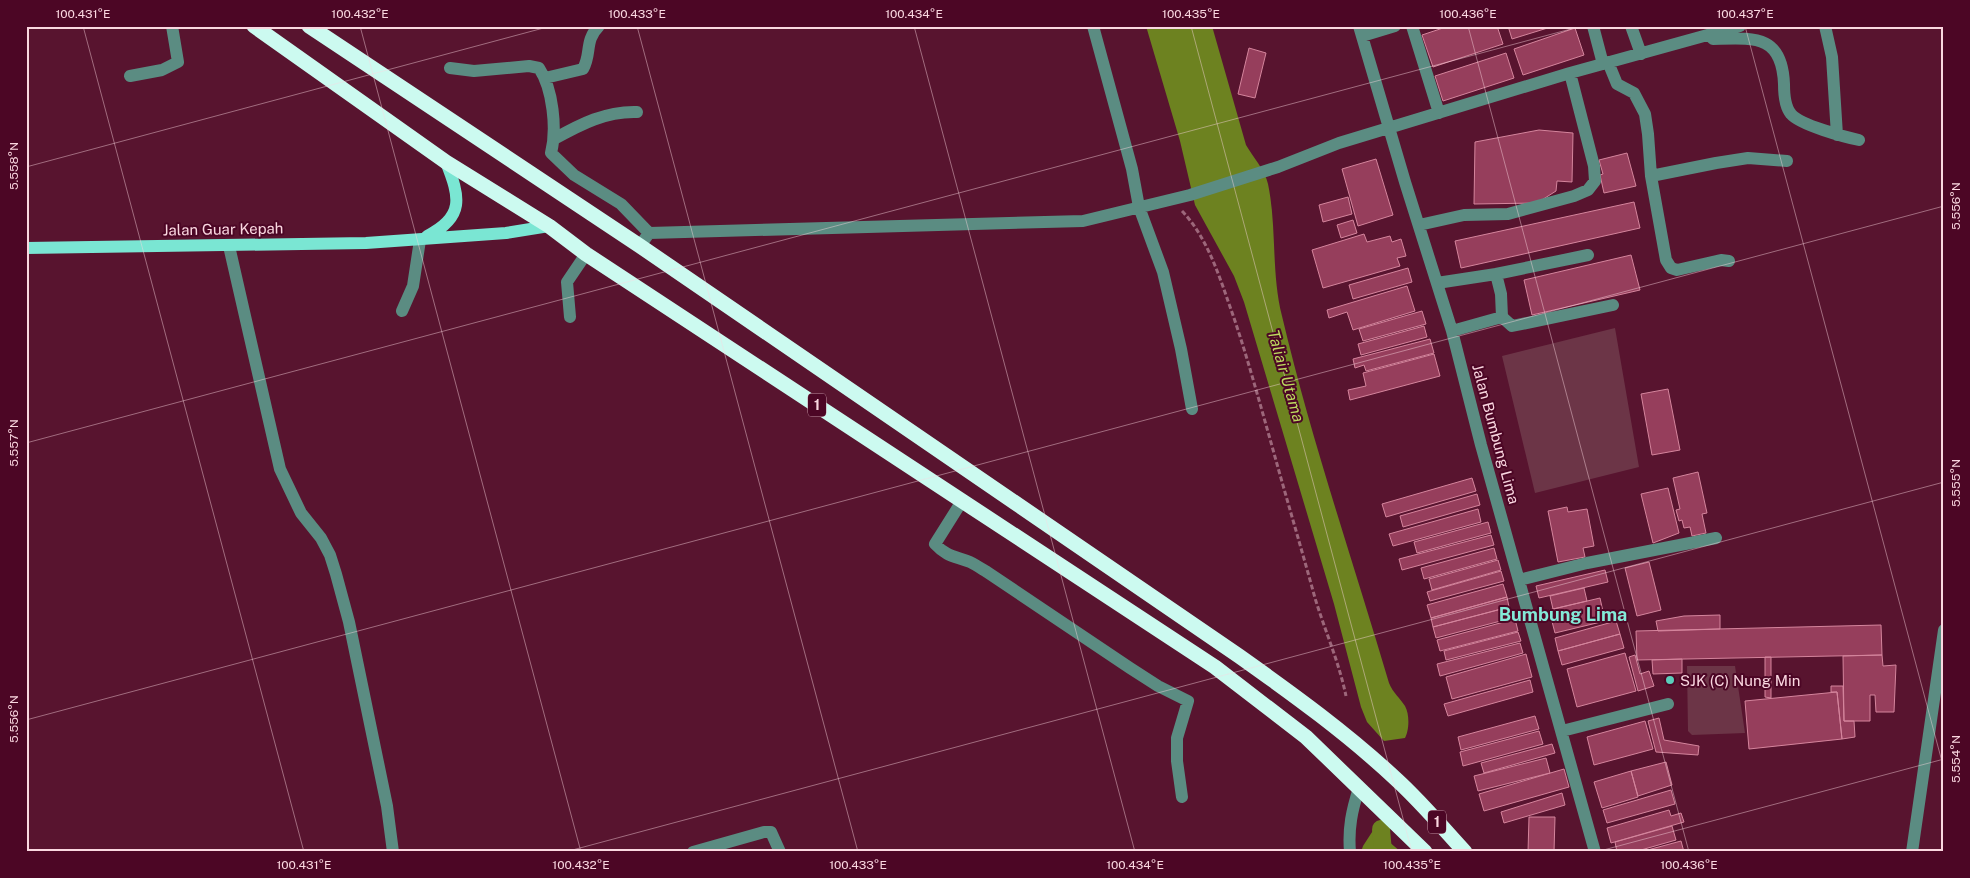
<svg xmlns="http://www.w3.org/2000/svg" width="1970" height="878" viewBox="0 0 1970 878" font-family="'Public Sans',sans-serif">
  <rect width="100%" height="100%" fill="#58142f"/>
  <path fill="#6c3547" d="M1615,328L1639,467L1535,493L1502,356Z
    M1687,666H1735L1745,733L1692,735L1688,731Z"/>
  <path fill="#6d8220" d="M1146,26H1212L1246,145C1253,157 1265,170 1268,184C1277,227 1271,273 1282,316C1311,439 1353,561 1389,683C1393,693 1400,698 1405,706C1410,715 1409,731 1405,738L1384,741L1367,722L1361,707L1334,604L1244,302L1234,276L1195,205L1180,141Z
    M1374,829L1401,852H1361L1363,846Z"/>
  <g fill="none" stroke-linecap="round" stroke-linejoin="round">
    <path stroke="#6d8220" stroke-width="18" d="M1381,829L1383,852"/>
  </g>
  <path fill="#963e5c" stroke="#d5859d" d="M1449,26H1497L1503,44L1433,67L1422,35Z
    M1508,26H1554L1512,39Z
    M1575,28L1584,55L1523,75L1514,49Z
    M1249,48L1266,53L1255,98L1238,94Z
    M1506,53L1514,78L1443,101L1435,76Z
    M1539,130L1573,133L1572,182L1557,181L1556,191L1537,203L1474,204L1475,142Z
    M1627,153L1636,186L1604,193L1600,175L1603,174L1599,160Z
    M1376,159L1393,215L1358,226L1342,169Z
    M1348,197L1352,214L1323,222L1319,205Z
    M1634,202L1640,228L1461,268L1455,241Z
    M1353,220L1357,233L1341,238L1337,225Z
    M1364,234L1367,242L1390,236L1392,242L1401,239L1406,256L1397,258L1400,266L1323,288L1312,250Z
    M1631,255L1640,290L1532,315L1524,280Z
    M1408,268L1412,282L1353,299L1349,285Z
    M1407,286L1415,311L1353,330L1347,312L1329,318L1327,310Z
    M1422,311L1426,324L1363,341L1359,329Z
    M1424,326L1427,337L1361,355L1358,344Z
    M1430,339L1434,353L1366,371L1364,365L1355,368L1353,359Z
    M1434,354L1440,376L1350,400L1348,390L1366,386L1363,373Z
    M1668,389L1680,450L1652,455L1641,394Z
    M1698,472L1707,513L1702,514L1706,533L1692,536L1690,527L1684,528L1682,520L1679,521L1676,510L1680,509L1673,478Z
    M1472,478L1476,491L1386,517L1382,504Z
    M1668,488L1679,533L1653,543L1641,494Z
    M1477,494L1480,505L1403,527L1400,516Z
    M1567,507L1568,512L1587,509L1594,546L1583,548L1585,557L1558,562L1548,511Z
    M1478,509L1481,522L1393,546L1389,534Z
    M1488,522L1491,533L1417,553L1414,542Z
    M1491,535L1494,545L1402,570L1399,559Z
    M1494,548L1497,559L1424,579L1421,568Z
    M1498,560L1501,570L1432,590L1429,579Z
    M1649,562L1661,610L1637,616L1625,568Z
    M1605,570L1608,582L1539,598L1536,586Z
    M1501,571L1504,581L1430,601L1427,592Z
    M1503,584L1507,597L1431,618L1427,605Z
    M1584,588L1587,601L1553,609L1550,596Z
    M1507,597L1509,607L1433,627L1431,618Z
    M1600,598L1605,621L1555,633L1549,610Z
    M1509,607L1512,618L1436,638L1433,627Z
    M1720,615V629L1658,631L1656,621L1684,616Z
    M1515,619L1518,631L1440,651L1437,640Z
    M1616,621L1620,634L1558,651L1555,638Z
    M1881,625L1882,655L1637,660L1636,631Z
    M1518,632L1521,641L1446,660L1444,651Z
    M1620,634L1624,648L1562,665L1558,651Z
    M1520,643L1523,653L1440,676L1437,664Z
    M1625,653L1636,691L1577,707L1567,669Z
    M1526,654L1532,677L1452,699L1446,677Z
    M1635,655L1640,674L1649,671L1654,686L1638,691L1629,657Z
    M1882,655L1883,666L1896,665L1894,712H1876L1875,695H1870V721H1844L1843,656Z
    M1765,657H1771V698L1765,697Z
    M1682,659V673L1653,674L1652,660Z
    M1530,680L1533,692L1448,716L1444,704Z
    M1831,686H1843L1844,721H1854L1855,737L1842,739L1837,692H1831Z
    M1837,692L1842,739L1749,749L1745,701Z
    M1535,716L1539,729L1461,750L1458,737Z
    M1659,718L1664,740L1699,746L1698,755L1656,752L1648,721Z
    M1645,721L1653,749L1594,765L1587,737Z
    M1539,731L1543,744L1463,766L1460,752Z
    M1552,744L1555,753L1484,773L1481,763Z
    M1546,758L1550,773L1478,791L1474,776Z
    M1666,762L1672,785L1638,796L1631,771Z
    M1564,769L1569,787L1484,811L1479,794Z
    M1631,771L1638,797L1602,808L1594,782Z
    M1671,790L1675,804L1607,823L1603,810Z
    M1562,793L1565,805L1504,823L1501,812Z
    M1669,810L1671,816L1681,813L1684,822L1611,843L1607,828Z
    M1529,817H1555L1554,852H1528Z
    M1672,826L1676,840L1634,852H1617L1615,842Z
    M1681,841L1684,852H1640Z"/>
  <g fill="none" stroke-linecap="round" stroke-linejoin="round">
    <path stroke="#9d677b" stroke-width="3" stroke-dasharray="5 2.5" stroke-linecap="butt" d="M1182,211C1205,235 1217,269 1228,301C1245,348 1258,397 1272,446C1286,497 1301,547 1315,598C1325,631 1339,662 1346,696"/>
    <path stroke="#5b8c82" stroke-width="12" d="M1093,26L1132,169L1139,207L1163,272L1181,349L1192,409
      M1359,26L1405,182L1452,331L1481,445L1595,852
      M1412,26L1439,113
      M1593,26L1603,64
      M1631,26L1641,54
      M1825,26L1832,57L1837,135
      M1362,36L1395,26
      M1713,39C1754,38 1782,34 1784,84C1784,93 1785,107 1791,114C1800,125 1845,137 1859,140
      M1608,62L1617,84L1634,93L1645,114L1648,134L1651,176L1666,260L1671,268L1677,270L1721,260L1729,261
      M450,68L474,71L529,66L539,68C553,89 557,129 551,153L574,175L621,204L649,233
      M130,76L162,70L178,62L172,26
      M545,78L583,69C592,53 584,41 599,26
      M554,139C581,124 606,111 637,112
      M1651,176L1716,163L1748,158L1787,161
      M1419,225L1464,215L1508,214L1574,196L1588,190L1595,181L1594,166L1570,73
      M229,246L280,469L301,513L321,538L330,555L336,574L349,622L387,806L393,852
      M640,246L649,233L1083,221L1190,195L1278,167L1339,143L1570,73L1740,26
      M1496,274L1588,255
      M1437,283L1496,274L1501,294L1502,317L1452,331
      M402,311L413,286L420,240
      M570,317L567,282L586,254
      M1502,317L1512,326L1613,305
      M962,501L935,544C947,557 955,556 970,562C976,565 982,569 987,572L1130,668L1158,686L1188,701L1177,738V761L1182,797
      M1519,580L1587,563L1716,538
      M1562,731L1668,704
      M693,852L764,832H771L780,852
      M1350,852C1348,828 1352,810 1359,788
      M1912,852L1944,630"/>
    <path stroke="#7ae6d3" stroke-width="12" d="M427,236C465,217 460,197 446,162
      M26,248L366,243L506,233L549,226"/>
    <path stroke="#ccfaf0" stroke-width="15" d="M254,26L446,162L549,226L586,254L1215,667L1306,737L1425,852
      M309,26L640,246L1239,656C1294,695 1348,734 1397,780C1421,802 1443,828 1465,852"/>
  </g>
  <path fill="none" stroke="#fad7e0" stroke-width="1" stroke-opacity="0.45" d="M83,26L304,852M360,26L581,852M637,26L858,852M914,26L1135,852M1191,26L1412,852M1468,26L1689,852M1745,26L1944,769M26,167L551,26M26,443L1582,26M26,720L1944,206M26,848L27,852M565,852L1944,482M1596,852L1944,759"/>
  <circle fill="#5bcebb" stroke="#4c0625" stroke-width="2" cx="1670" cy="680" r="5"/>
  <g text-anchor="middle" dominant-baseline="central" stroke-width="4" stroke-linejoin="round" paint-order="stroke">
    <g fill="#4c0625" stroke="#c698a8" stroke-width="1">
      <rect x="808" y="393.5" width="18" height="23" rx="4"/>
      <rect x="1428" y="810.5" width="18" height="23" rx="4"/>
    </g>
    <g font-size="14" font-weight="bold" fill="#fad7e0">
      <text x="817" y="405">1</text>
      <text x="1437" y="822">1</text>
    </g>
    <g font-size="15" fill="#fad7e0" stroke="#4c0625">
      <text transform="translate(223 229) rotate(-1)">Jalan Guar Kepah</text>
      <text transform="translate(1496 434) rotate(75)">Jalan Bumbung Lima</text>
    </g>
    <g font-size="15" fill="#fad7e0" stroke="#4c0625" text-anchor="start">
      <text x="1680" y="680">SJK (C) Nung Min</text>
    </g>
    <g font-size="16" font-style="italic" fill="#bdda5f" stroke="#4c0625">
      <text transform="translate(1286 376) rotate(74)">Taliair Utama</text>
    </g>
    <g font-size="18" font-weight="bold" fill="#84ead8" stroke="#4c0625">
      <text x="1563" y="614">Bumbung Lima</text>
    </g>
  </g>
  <rect width="1970" height="878" fill="none" stroke="#4c0625" stroke-width="55"/>
  <rect x="28" y="28" width="1914" height="822" fill="none" stroke="#fad7e0" stroke-width="2"/>
  <g font-size="12" text-anchor="middle" fill="#fad7e0">
    <text x="83" y="18">100.431°E</text>
    <text x="360" y="18">100.432°E</text>
    <text x="637" y="18">100.433°E</text>
    <text x="914" y="18">100.434°E</text>
    <text x="1191" y="18">100.435°E</text>
    <text x="1468" y="18">100.436°E</text>
    <text x="1745" y="18">100.437°E</text>
    <text transform="translate(14 166) rotate(-90)" y="4">5.558°N</text>
    <text transform="translate(1956 206) rotate(-90)" y="4">5.556°N</text>
    <text transform="translate(14 443) rotate(-90)" y="4">5.557°N</text>
    <text transform="translate(1956 483) rotate(-90)" y="4">5.555°N</text>
    <text transform="translate(14 719) rotate(-90)" y="4">5.556°N</text>
    <text transform="translate(1956 759) rotate(-90)" y="4">5.554°N</text>
    <text x="304" y="869">100.431°E</text>
    <text x="581" y="869">100.432°E</text>
    <text x="858" y="869">100.433°E</text>
    <text x="1135" y="869">100.434°E</text>
    <text x="1412" y="869">100.435°E</text>
    <text x="1689" y="869">100.436°E</text>
  </g>
</svg>
